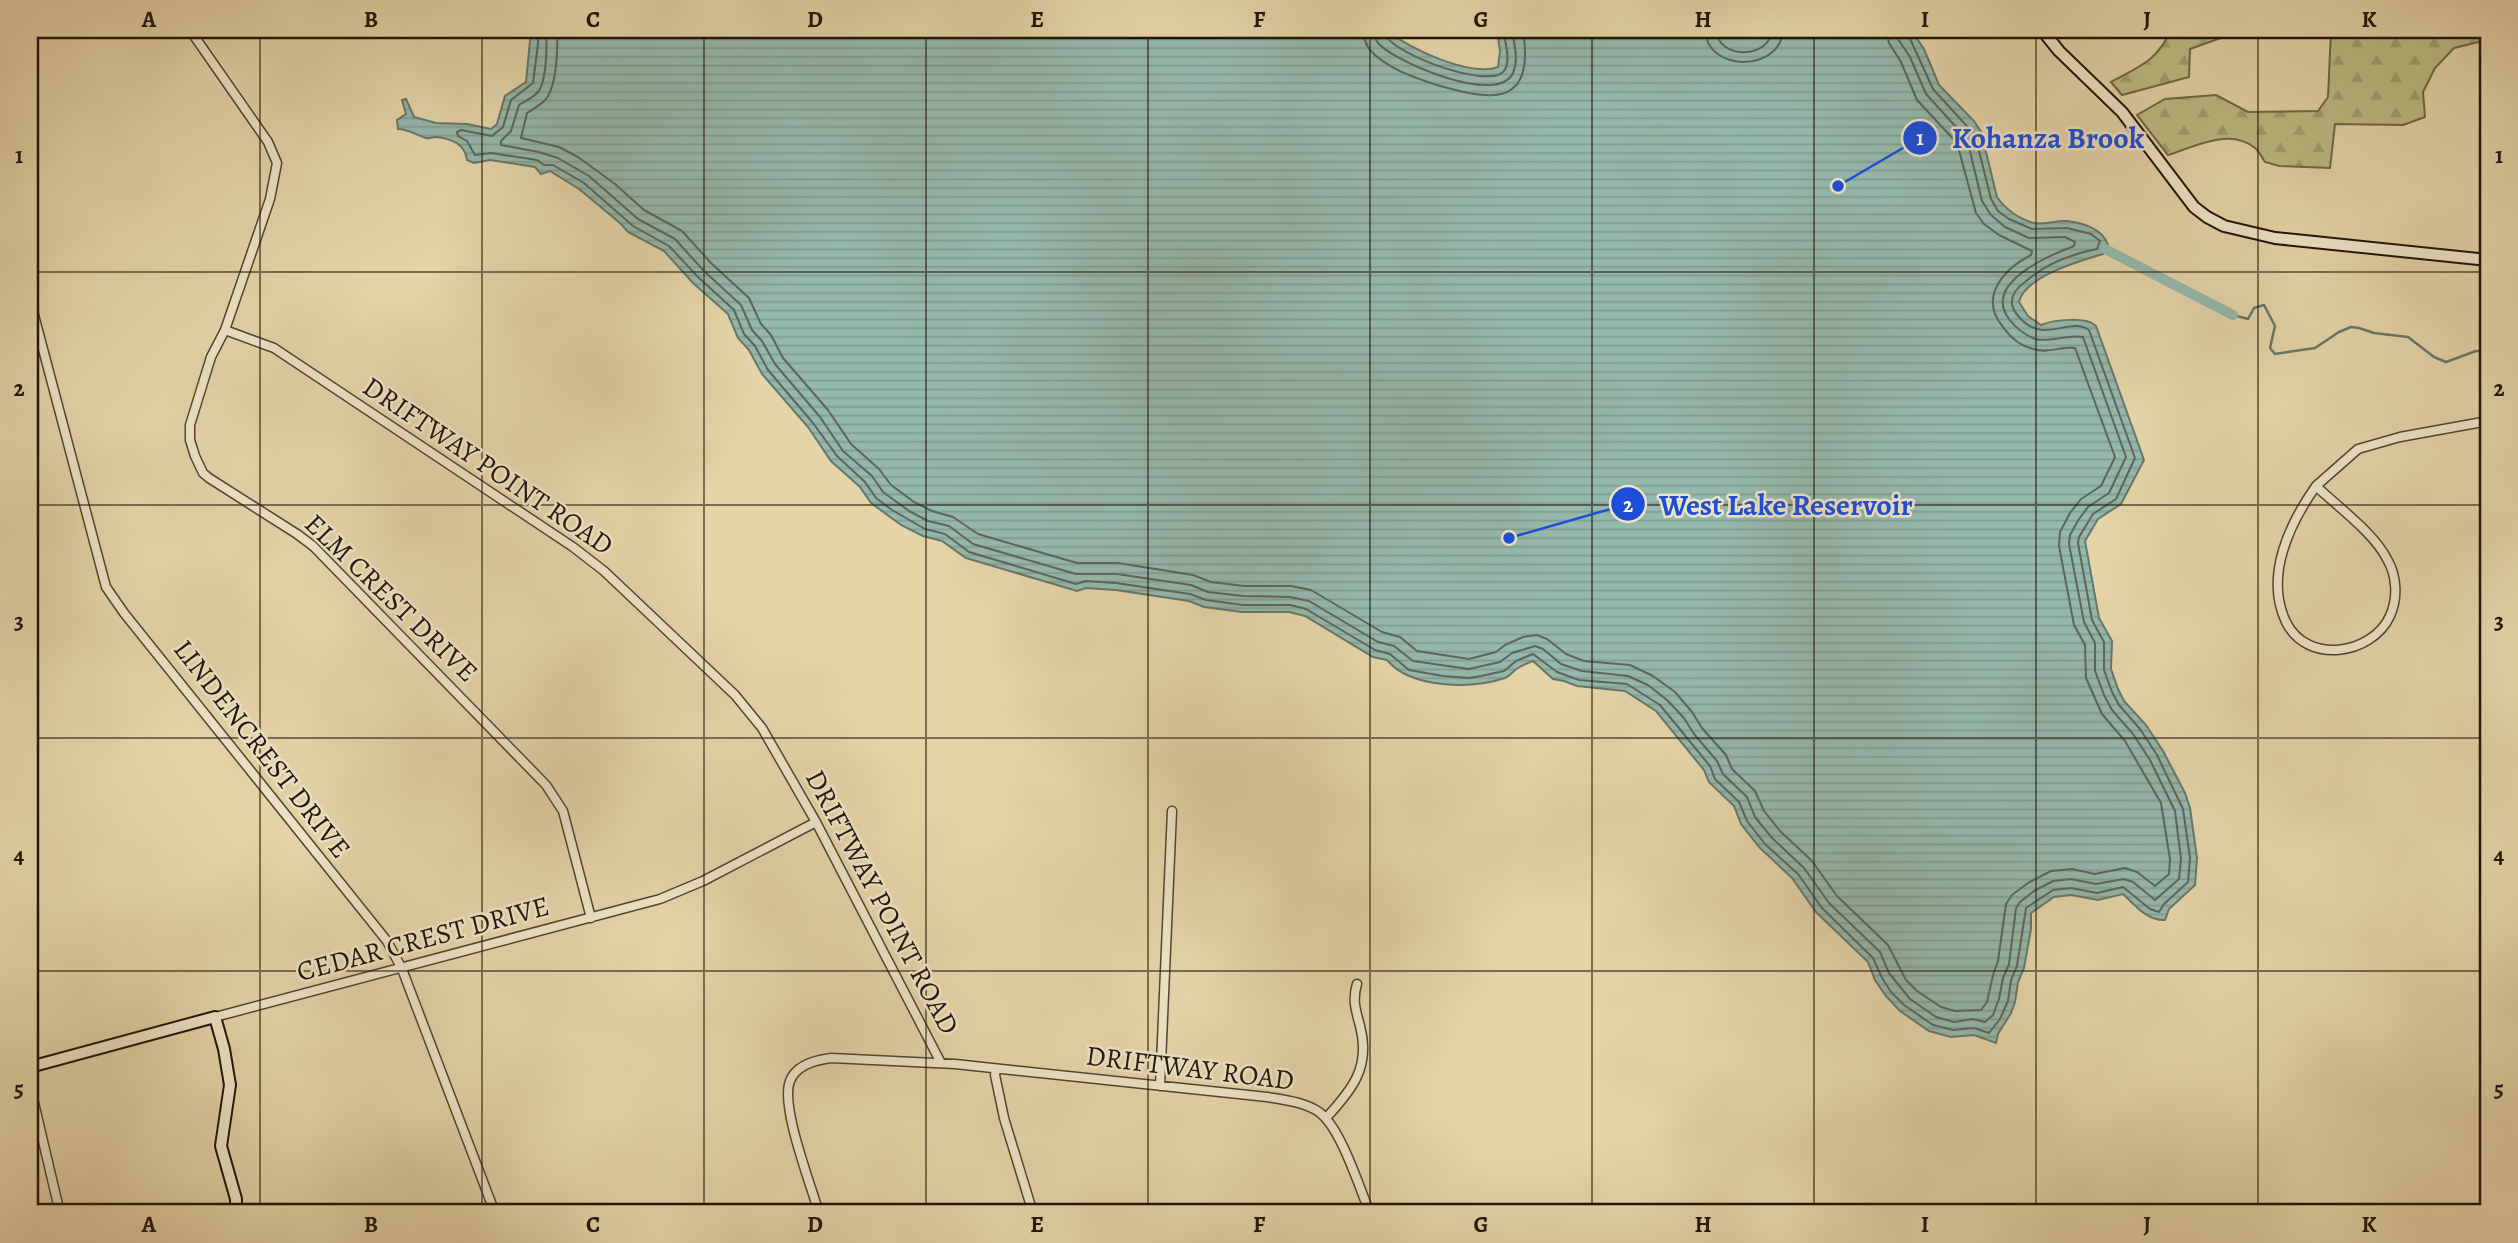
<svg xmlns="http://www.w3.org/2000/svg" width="2518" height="1243" viewBox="0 0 2518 1243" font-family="Alegreya,serif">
  <defs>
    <pattern id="forest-firs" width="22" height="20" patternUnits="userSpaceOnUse" patternTransform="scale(1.75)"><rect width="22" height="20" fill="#bcba82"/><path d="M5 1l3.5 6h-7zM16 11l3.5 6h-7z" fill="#a19f6f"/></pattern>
    <pattern id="water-rules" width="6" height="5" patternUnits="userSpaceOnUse" patternTransform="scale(1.75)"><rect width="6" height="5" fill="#95b8ac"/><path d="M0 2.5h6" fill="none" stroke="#809d92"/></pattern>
  </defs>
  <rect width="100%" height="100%" fill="#e4d4a8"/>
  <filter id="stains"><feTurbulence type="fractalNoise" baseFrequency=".00286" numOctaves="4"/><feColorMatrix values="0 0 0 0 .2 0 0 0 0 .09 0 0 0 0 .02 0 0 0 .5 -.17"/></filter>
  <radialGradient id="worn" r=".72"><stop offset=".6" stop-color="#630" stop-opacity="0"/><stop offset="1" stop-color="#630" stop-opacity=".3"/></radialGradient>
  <path fill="url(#forest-firs)" stroke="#6f6845" stroke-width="2" d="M2171,30H2243L2190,49L2189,77L2122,95L2111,82C2140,66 2157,61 2171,30Z
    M2331,30H2488V54L2479,42L2454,48L2435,68L2423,92L2425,117L2403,125L2335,124L2330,168L2279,166L2265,162C2262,158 2259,151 2255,148C2230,127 2194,147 2168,155L2137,115L2165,99L2216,95L2248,112L2318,111L2328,97Z"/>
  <path fill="url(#water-rules)" stroke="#67776a" stroke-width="2" d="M531,30H1387C1408,49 1471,77 1498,67L1500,51L1497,30H1727C1738,36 1750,38 1760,30H1911L1924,49L1939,85L1974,121L1981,132L1997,197C2005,209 2019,219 2034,223C2045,225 2056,220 2067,221C2084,223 2102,228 2108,245L2103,254C2080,261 2025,276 2019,302L2028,316L2041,325C2053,320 2086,316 2096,326L2144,460L2121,504L2098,519L2085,541L2099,618L2112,641L2111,669L2118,689L2124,701L2146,725L2163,751L2185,793L2190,808L2197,858L2195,885L2169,909L2165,920C2147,921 2135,905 2123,894L2098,900L2071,895L2054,897L2031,913V929L2024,968L2018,982L2015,1002L2011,1013L1998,1034L1996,1043L1974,1035L1951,1037L1929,1031L1900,1011L1886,996L1875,980L1868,962L1816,912L1792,878L1760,848L1741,824L1734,806L1709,782L1704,770L1656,711L1625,691L1577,686L1564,681L1553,679L1533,661C1528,663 1522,665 1518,668C1513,671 1510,676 1505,678C1472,689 1411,689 1387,660L1373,657L1305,616L1289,612H1242L1204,607L1189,601L1116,590L1086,588L1077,591L966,558L942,541L923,536L901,525L871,503L860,487L831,461L808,427L762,374L749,350L738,338L728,314L693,283L664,251L628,232L620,223L579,189L550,171L541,174L535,167L490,160L474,163L467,160C465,144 452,139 437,137C431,137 431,139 426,138C415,135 409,129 398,129L397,120L406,114L402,100L406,99L414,117L436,123L467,124L491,129L497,124L505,96L526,82Z"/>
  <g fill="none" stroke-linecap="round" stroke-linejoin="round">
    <path stroke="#5c665a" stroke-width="2" d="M538,30V44L533,83L511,100L503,127L492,136L461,130L457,132L458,136L467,141L475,155L491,153L537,160L544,165H553L584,183L633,226L669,246L698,277L734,310L744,334L755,346L768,370L813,423L837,456L865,482L876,498L892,510L925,529L945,534L969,552L1076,584L1086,581L1116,583L1190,594L1206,600L1243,605H1290L1306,609L1375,650L1390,654L1409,670L1443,676L1469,678L1481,676L1504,671L1516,661L1533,654L1557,672L1579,680L1627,684L1660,705L1710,766L1715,779L1739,802L1747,821L1765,844L1798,874L1822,908L1873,958L1882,978L1891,992L1904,1005L1933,1025L1953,1030L1974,1028L1989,1033L2000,1019L2008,1001L2011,980L2017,966L2026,908L2053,890L2071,888L2097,893L2123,887L2150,909L2159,912L2164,904L2188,882L2190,858L2183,809L2157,755L2140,729L2119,705L2112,692L2104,670V642L2092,620L2078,543L2079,537L2093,514L2116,499L2135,458L2089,330C2070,316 2044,345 2020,318C2016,314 2013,310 2012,304C2011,295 2018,287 2025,282C2045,264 2072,254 2097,249L2100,241L2091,234L2067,228L2032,229L2009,219L1998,211L1991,199L1975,135L1933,89L1906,30
      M546,30C547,44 547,81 538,92C533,98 525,101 519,105L511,131L501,141V145L539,152L558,158L589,176L638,219L675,239L704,271L741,305L752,330L762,341L775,364L820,417L843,451L872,476L883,492L909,511L928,521L949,526L973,544L1076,574H1117L1191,585L1208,592L1243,596L1290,597L1309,601L1378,642L1394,646L1413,661L1469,669L1500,662L1512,653L1535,646L1543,649L1561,664L1582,671L1628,676L1648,685L1667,700L1684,718L1694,734L1717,761L1723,774L1747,797L1755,817L1772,838L1804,868L1829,903L1880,952L1889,973L1910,999L1936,1017L1954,1022L1973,1019L1985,1022L1993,1015L1999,999L2003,978L2009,964L2016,908L2020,902L2034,891L2053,881L2071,879L2096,884L2124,879L2133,882L2155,900L2179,879L2181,859L2175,811L2150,760L2133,734L2112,710L2104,695L2095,671V643L2084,622L2069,544L2070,535L2079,519L2088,507L2109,493L2126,457L2083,337C2069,334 2047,343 2035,339C2025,335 2016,328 2009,319C1982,283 2050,255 2074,246L2075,242L2065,237L2029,238L2005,227L1991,215L1982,201L1967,139L1926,94L1910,57L1898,39L1897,30
      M557,30C558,47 557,85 546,99C541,105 533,109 527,113L521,138L559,147L578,157L615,184L644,210L682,231L711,263L749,298L761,324L771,335L783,358L828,410L851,444L879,469L891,485L914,502L932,511L953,517L978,534L1077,563H1118L1193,575L1211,582L1244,586H1291L1311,590L1382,632L1400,637L1417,651L1469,659L1496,652L1505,645L1523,637L1537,635L1547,639L1566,654L1584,661L1630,665L1653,676L1675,692L1692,712L1702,728L1726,755L1732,769L1755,791L1764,811L1780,831L1812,861L1837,896L1888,945L1906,980L1917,991L1941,1007L1955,1011L1981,1010L1987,1002L1993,975L1998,961L2006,904L2012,895L2028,883L2051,871L2072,869L2095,874L2125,868L2137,872L2155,886L2169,874L2170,859L2161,803L2125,741L2102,714L2086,678L2085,645L2074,625L2059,546L2060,532L2070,513L2081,499L2101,486L2115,457L2075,348C2062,346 2047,354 2033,349C2021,346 2010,337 2003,327C1978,297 2004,269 2031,255L2032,251L1999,235L1984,224L1976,213L1957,143L1917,100L1901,62L1889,43L1886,30
      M1363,30C1364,37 1365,44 1370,50C1386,68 1415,78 1437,85C1495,102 1535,106 1523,30
      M1374,30C1374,36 1375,40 1379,44C1397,63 1498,106 1513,73C1519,59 1514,44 1512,30
      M1383,30C1385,52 1486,89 1503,72C1512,63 1505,41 1503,30
      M1705,30C1707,73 1781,72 1783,30
      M1716,30C1718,60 1770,59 1772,30"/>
    <path stroke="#67776a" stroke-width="2.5" d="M2233,315L2248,319L2254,308L2264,305L2275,326L2270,348L2275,354L2315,348L2339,332L2351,327L2359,328L2374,333L2408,337L2434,357L2446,362L2476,351H2488"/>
    <path stroke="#95b8ac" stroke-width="10" d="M2105,249L2233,315"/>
    <g stroke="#524530" stroke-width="11">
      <path id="street" d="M190,30L268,142L277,163L270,199L225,330L211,357L190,425V440L195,456L203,473L209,478L297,534L313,546L546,785L563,811L591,918
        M30,300L106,587L124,613L387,941L402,969L495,1213
        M225,330L274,348L573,547L604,571L735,695L762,728L816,822L941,1063
        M2316,486C2338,507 2374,533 2387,559C2397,576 2398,598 2390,616C2372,655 2307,665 2286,622C2264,576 2290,523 2316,486Z
        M2316,486L2358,449L2400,437L2488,421
        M215,1017L660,899L703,881L816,822
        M996,1069L995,1075L1004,1118L1033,1213
        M30,1086L60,1213
        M1160,1086L1172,811
        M1326,1118C1352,1090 1371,1067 1360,1026C1356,1011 1352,1000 1357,984
        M819,1213C811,1185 780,1106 790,1081C796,1065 815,1060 831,1058L955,1064L1267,1097C1285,1100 1304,1102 1319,1112C1341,1128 1359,1187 1370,1213
        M2471,1213L2488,1204"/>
    </g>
    <g stroke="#221508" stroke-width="14">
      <path id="secondary" d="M2042,30L2059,51L2122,112L2194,207L2207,217L2224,226L2275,238L2488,260
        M30,1067L215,1017L224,1049L230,1085L221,1146L236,1199V1213"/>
    </g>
    <use href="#street" stroke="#ede3c6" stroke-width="8"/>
    <use href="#secondary" stroke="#ede3c6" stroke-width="10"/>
  </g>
  <path fill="none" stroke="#221508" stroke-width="2" stroke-opacity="0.55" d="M260,30V1213M482,30V1213M704,30V1213M926,30V1213M1148,30V1213M1370,30V1213M1592,30V1213M1814,30V1213M2036,30V1213M2258,30V1213M30,272H2488M30,505H2488M30,738H2488M30,971H2488"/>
  <g text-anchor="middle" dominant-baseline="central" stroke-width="5" stroke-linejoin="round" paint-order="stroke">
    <g font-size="28" fill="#221508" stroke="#ede3c6">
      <text transform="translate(488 466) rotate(34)">DRIFTWAY POINT ROAD</text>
      <text transform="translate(391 598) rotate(44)">ELM CREST DRIVE</text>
      <text transform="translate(262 749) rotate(52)">LINDENCREST DRIVE</text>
      <text transform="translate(882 902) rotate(62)">DRIFTWAY POINT ROAD</text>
      <text transform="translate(423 939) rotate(-15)">CEDAR CREST DRIVE</text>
      <text transform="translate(1190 1068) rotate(7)">DRIFTWAY ROAD</text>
    </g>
  </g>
  <path fill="none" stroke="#1d4ed8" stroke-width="2.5" d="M1838 186L1920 138M1509 538L1628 504"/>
  <g fill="#1d4ed8" stroke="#ede3c6" stroke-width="2.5">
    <circle cx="1838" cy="186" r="7"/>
    <circle cx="1509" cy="538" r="7"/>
    <circle cx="1920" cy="138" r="18"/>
    <circle cx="1628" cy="504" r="18"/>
  </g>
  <g font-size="21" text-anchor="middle" font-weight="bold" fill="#fff">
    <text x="1920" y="145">1</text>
    <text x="1628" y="512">2</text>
  </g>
  <g font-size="30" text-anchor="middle" font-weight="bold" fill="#1d4ed8" stroke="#ede3c6" stroke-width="5" stroke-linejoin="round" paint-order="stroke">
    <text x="2048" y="148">Kohanza Brook</text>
    <text x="1786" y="515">West Lake Reservoir</text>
  </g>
  <rect width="2518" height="1243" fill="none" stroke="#e4d4a8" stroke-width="77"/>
  <rect x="38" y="38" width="2442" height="1166" fill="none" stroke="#221508" stroke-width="2.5"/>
  <g font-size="23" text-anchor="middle" font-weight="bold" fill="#221508">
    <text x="149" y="27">A</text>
    <text x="371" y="27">B</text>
    <text x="593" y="27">C</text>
    <text x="815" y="27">D</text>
    <text x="1037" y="27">E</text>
    <text x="1259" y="27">F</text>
    <text x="1481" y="27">G</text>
    <text x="1703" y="27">H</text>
    <text x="1925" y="27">I</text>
    <text x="2147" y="27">J</text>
    <text x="2369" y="27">K</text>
    <text x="19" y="163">1</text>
    <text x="2499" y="163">1</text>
    <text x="19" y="396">2</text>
    <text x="2499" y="396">2</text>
    <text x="19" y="629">3</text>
    <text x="2499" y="629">3</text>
    <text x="19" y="863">4</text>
    <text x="2499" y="863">4</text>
    <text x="19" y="1096">5</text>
    <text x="2499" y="1096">5</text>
    <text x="149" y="1232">A</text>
    <text x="371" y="1232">B</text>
    <text x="593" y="1232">C</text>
    <text x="815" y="1232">D</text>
    <text x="1037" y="1232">E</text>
    <text x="1259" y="1232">F</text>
    <text x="1481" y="1232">G</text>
    <text x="1703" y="1232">H</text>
    <text x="1925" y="1232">I</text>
    <text x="2147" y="1232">J</text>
    <text x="2369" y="1232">K</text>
  </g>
  <rect width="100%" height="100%" filter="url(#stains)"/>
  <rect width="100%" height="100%" fill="url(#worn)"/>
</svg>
